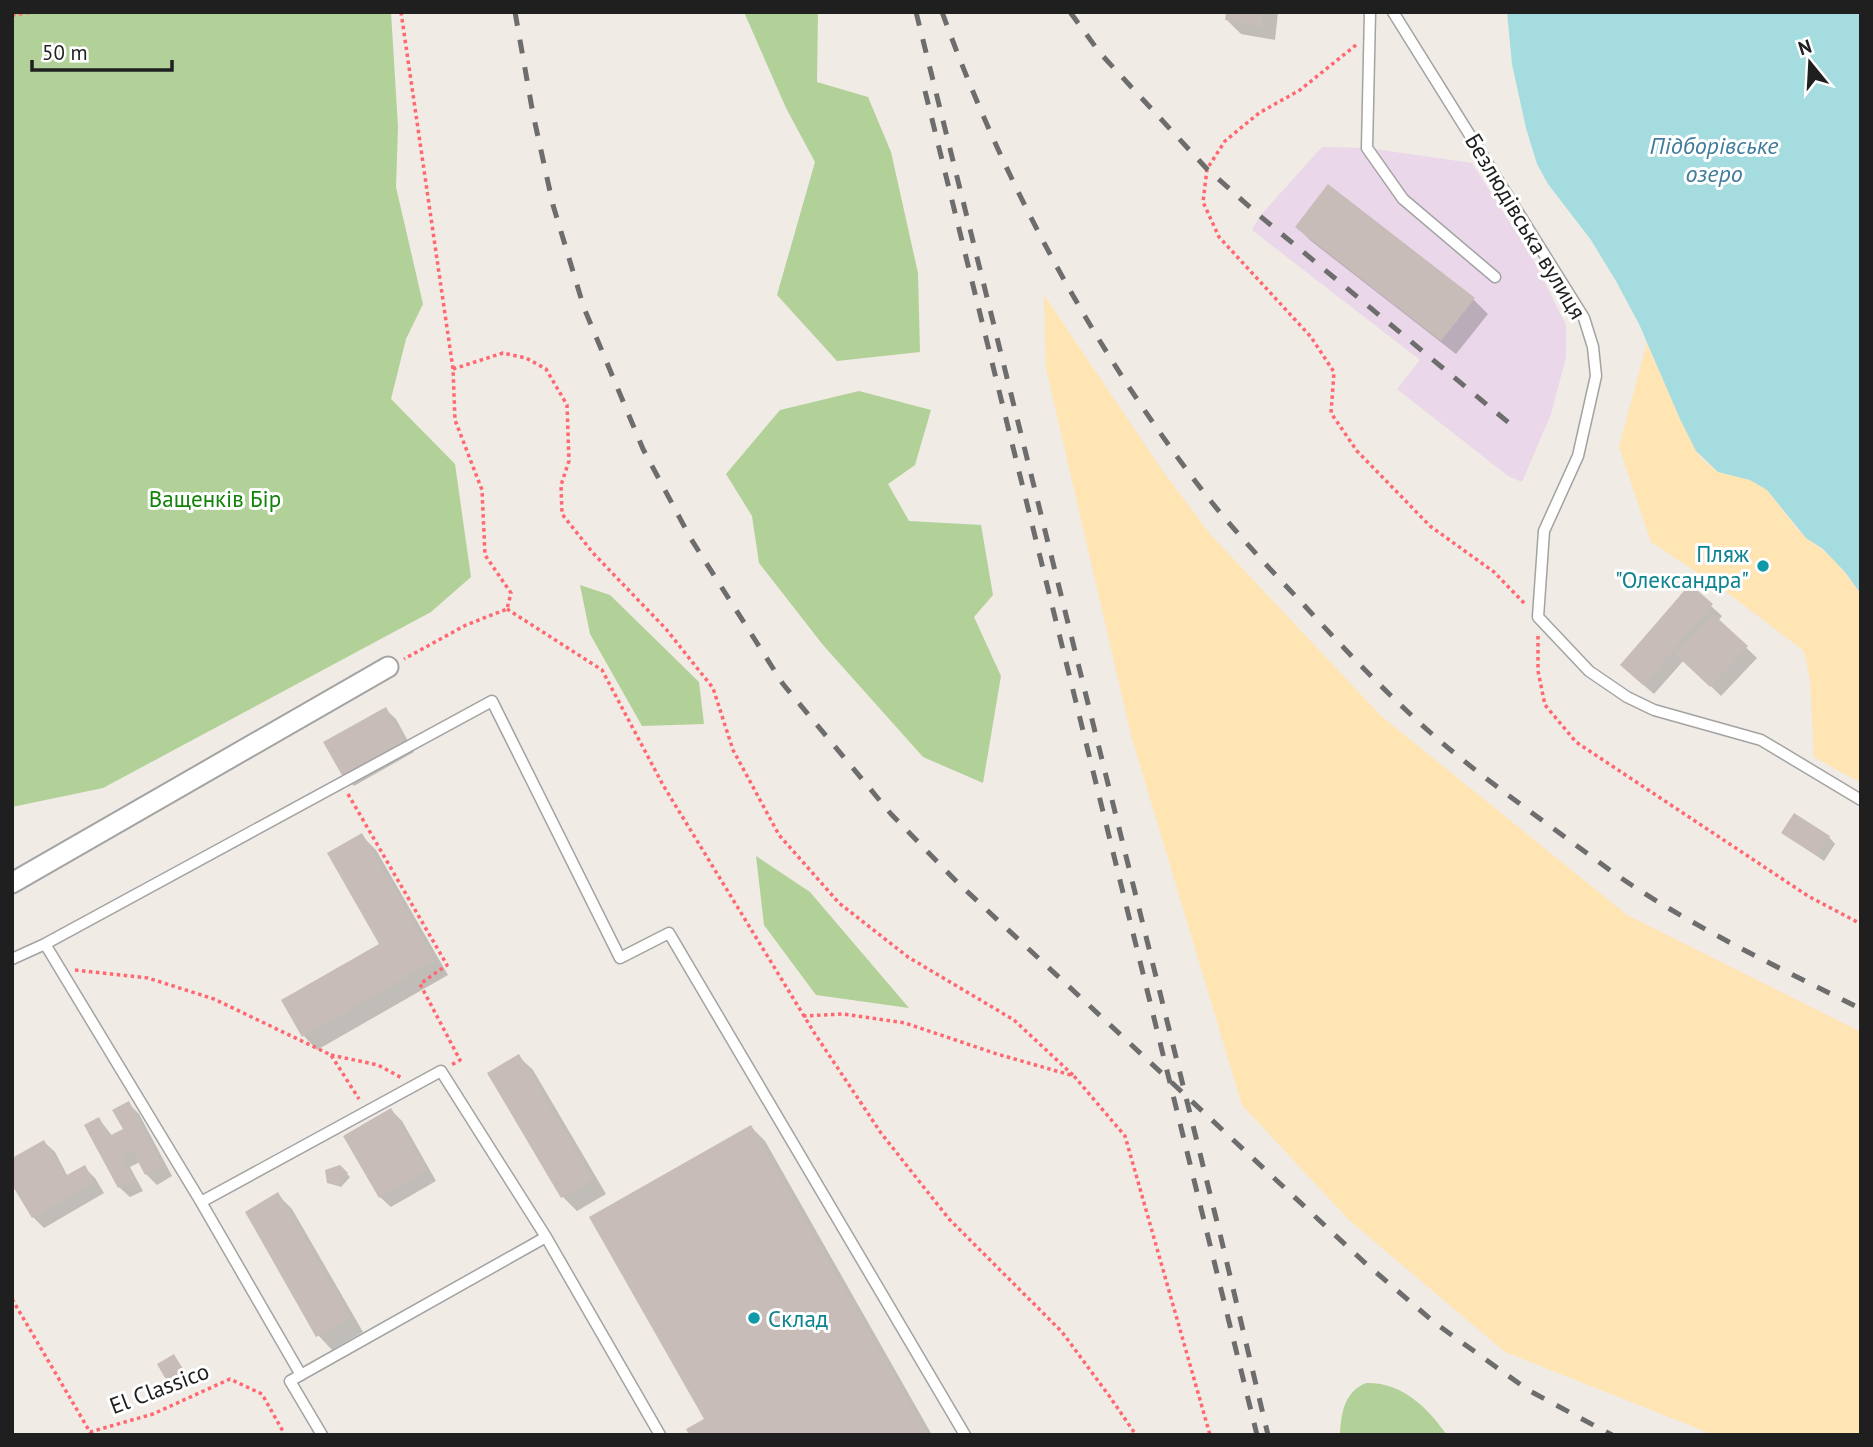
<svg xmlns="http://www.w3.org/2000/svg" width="1873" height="1447" viewBox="0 0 1873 1447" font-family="'PT Sans',sans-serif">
  <rect width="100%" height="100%" fill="#f0ebe5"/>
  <path fill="#ead7e9" d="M1322,147L1367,148L1472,163L1533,259L1566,325V357L1551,414L1522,482L1508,476L1397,389L1420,360L1252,230L1260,216Z"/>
  <path fill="#b2d198" d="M12,12H391L398,127L396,187L423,304L406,339L391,399L455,464L471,577L431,612L103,788L12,807Z
    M744,12H818L817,82L868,97L891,152L918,273L920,352L837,361L777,295L815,162L786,108Z
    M859,391L931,410L915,465L888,484L909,521L981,525L993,595L974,617L1001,676L983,783L923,757L823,645L759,563L752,516L726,474L780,410Z
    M580,585L610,595L699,682L704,724L642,726L590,634Z
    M756,856L810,892L909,1008L816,995L764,925Z
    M1366,1383C1402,1382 1427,1407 1447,1435H1340C1341,1414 1344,1392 1366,1383Z"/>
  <path fill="#ffe4b4" d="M1044,295L1162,470L1210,534L1381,716L1627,915L1861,1032V1435H1714L1505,1352L1349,1220L1242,1105L1131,735L1046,368Z
    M1647,343L1680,419L1701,458L1718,472L1750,480L1767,490L1799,531L1835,560L1861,594V783L1814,757L1810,679L1804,651L1721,588L1651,542L1619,447Z"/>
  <path fill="#a4dcdf" d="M1507,12H1861V594L1845,572L1823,549L1806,538L1767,490L1750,480L1718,472L1696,451L1680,419L1639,324L1616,281L1591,240L1548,184L1537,164L1526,128L1512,64Z"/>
  <path fill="#0003" d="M1228,12H1278L1275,40L1241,34L1227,20Z
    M1297,227L1474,300L1488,314L1456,354L1311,241Z
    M1690,587L1722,616L1718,621L1757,658L1721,696L1684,660L1654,694L1633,676Z
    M385,709L396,719L414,752L354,786L344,776Z
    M1783,833L1829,837L1835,844L1824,861Z
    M362,836L376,850L448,975L317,1050L303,1035L382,945Z
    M518,1056L533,1070L606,1194L577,1211L563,1197Z
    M128,1103L139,1114L172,1176L157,1185L146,1174L140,1162L130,1167L143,1191L130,1197L119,1187L99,1119L113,1137L125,1130Z
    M391,1110L402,1121L436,1181L391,1207L380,1197Z
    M751,1127L765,1141L932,1435H691L706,1419Z
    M44,1142L55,1152L68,1177L85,1168L95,1178L104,1193L44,1228L33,1217Z
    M340,1167L350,1177L341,1187L329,1182Z
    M278,1195L292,1209L363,1332L332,1350L318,1335Z
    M174,1356L191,1380L176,1389L170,1382Z"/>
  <path fill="#c8bcb8" d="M1226,12H1263L1261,27L1225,20Z
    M1328,184L1475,298L1441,341L1295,227Z
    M1690,584L1713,604L1643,685L1620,665Z
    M1713,614L1748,646L1710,687L1675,654Z
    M386,707L405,741L343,777L323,742Z
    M1794,813L1830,836L1817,856L1781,833Z
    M362,833L435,960L302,1037L281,1000L379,944L327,853Z
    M519,1054L593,1179L561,1198L487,1073Z
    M129,1101L163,1166L145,1175L132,1150L121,1156L134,1180L118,1188L84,1125L99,1117L109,1136L123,1129L112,1110Z
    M391,1108L427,1170L379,1198L343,1136Z
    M751,1125L928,1435H689L686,1429L704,1419L589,1217Z
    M44,1140L65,1176L85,1165L94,1182L32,1218L12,1185V1158Z
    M340,1165L348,1173L338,1186L327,1183L325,1170Z
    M278,1192L350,1317L316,1337L245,1212Z
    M174,1354L185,1373L168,1383L157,1364Z"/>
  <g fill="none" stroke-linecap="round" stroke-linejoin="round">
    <g stroke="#a3a3a3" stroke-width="13">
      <path id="lane" d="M1370,12L1367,148L1403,199L1495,277
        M1393,12L1584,318L1593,347L1596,376L1578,456L1544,531L1538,617L1589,671L1627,697L1654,710L1761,740L1861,800
        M12,959L45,944
        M201,1202L45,944L492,701L620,958L669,933L965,1435
        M301,1375L201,1202L441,1071L546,1237
        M322,1435L290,1381L546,1237L660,1435"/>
    </g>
    <g stroke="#a3a3a3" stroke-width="23">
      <path id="street" d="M12,883L388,667"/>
    </g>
    <path stroke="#ff6871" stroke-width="3.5" stroke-dasharray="3.5 3.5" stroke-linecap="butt" d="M401,12L453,369L455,420L482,490L485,555L511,593L507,609L466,625L404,659
      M12,15L34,12
      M1356,45L1300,90L1259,113L1225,141L1207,169L1203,202L1219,237L1311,337L1334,372L1331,413L1357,451L1430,526L1494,572L1526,605
      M453,369L503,353L526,358L546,369L567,405L569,461L561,485L562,514L593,553L666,629L713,688L733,750L779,835L839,903L908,957L1014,1020L1074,1076
      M507,609L602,670L663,785L815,1034L881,1133L949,1219L1062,1332L1110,1397L1136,1435
      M1538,636V671L1545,705L1576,742L1808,896L1861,924
      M348,794L447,965L420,984L460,1060L451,1065
      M75,970L148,978L214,999L331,1055L359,1099
      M803,1016L843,1014L905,1023L997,1054L1074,1076L1125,1136L1210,1435
      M331,1055L378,1065L402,1078
      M12,1299L90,1432L153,1414L230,1379L262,1394L285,1435"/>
    <use href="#lane" stroke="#fff" stroke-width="10"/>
    <use href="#street" stroke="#fff" stroke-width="19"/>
    <path stroke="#6d6d6d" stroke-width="5" stroke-dasharray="14 14" stroke-linecap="butt" d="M515,12L533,114L553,205L584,308L643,449L691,539L783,684L891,814L958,883L1364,1262L1435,1323L1528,1390L1612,1435
      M916,12L1221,1238L1268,1435
      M942,12C1004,183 1091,345 1202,490C1233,530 1269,568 1304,605C1345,650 1387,694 1432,734C1474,771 1520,804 1565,837C1587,853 1610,871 1633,886C1705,933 1784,970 1861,1009
      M1070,12L1100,53L1207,169L1260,216L1515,428
      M925,91L1257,1435"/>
  </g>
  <g fill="#0f9aa8" stroke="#fff" stroke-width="2.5">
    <circle cx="1763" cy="566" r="7"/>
    <circle cx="754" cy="1318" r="7"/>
  </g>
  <g text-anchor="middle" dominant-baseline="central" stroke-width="6" stroke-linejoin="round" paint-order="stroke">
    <g font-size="23" fill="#1f1f1f" stroke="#fff">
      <text transform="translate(1526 226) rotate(59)">Безлюдівська вулиця</text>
      <text transform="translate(159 1388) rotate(-21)">El Classico</text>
    </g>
    <g font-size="23" fill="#118308" stroke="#fff">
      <text x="215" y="498">Ващенків Бір</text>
    </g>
    <g font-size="23" fill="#0d838f" stroke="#fff" text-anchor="end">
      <text x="1749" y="553">Пляж<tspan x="1749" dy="26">"Олександра"</tspan></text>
      <text x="768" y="1318" text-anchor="start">Склад</text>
    </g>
    <g font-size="24" font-style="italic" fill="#407c9b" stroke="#fff">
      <text x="1714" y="145">Підборівське<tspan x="1714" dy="28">озеро</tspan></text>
    </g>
  </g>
  <rect width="1873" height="1447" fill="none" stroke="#1f1f1f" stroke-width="28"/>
  <g transform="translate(1810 63) rotate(342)" stroke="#ffffff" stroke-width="5" paint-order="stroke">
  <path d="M0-5L12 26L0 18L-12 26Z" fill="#1f1f1f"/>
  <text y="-10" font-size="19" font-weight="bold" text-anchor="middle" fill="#1f1f1f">N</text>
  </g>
  <path d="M32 60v10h140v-10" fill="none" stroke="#1f1f1f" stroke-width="3.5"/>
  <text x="42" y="60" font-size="21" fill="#1f1f1f" stroke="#ffffff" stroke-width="5" paint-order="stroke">50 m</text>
</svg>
